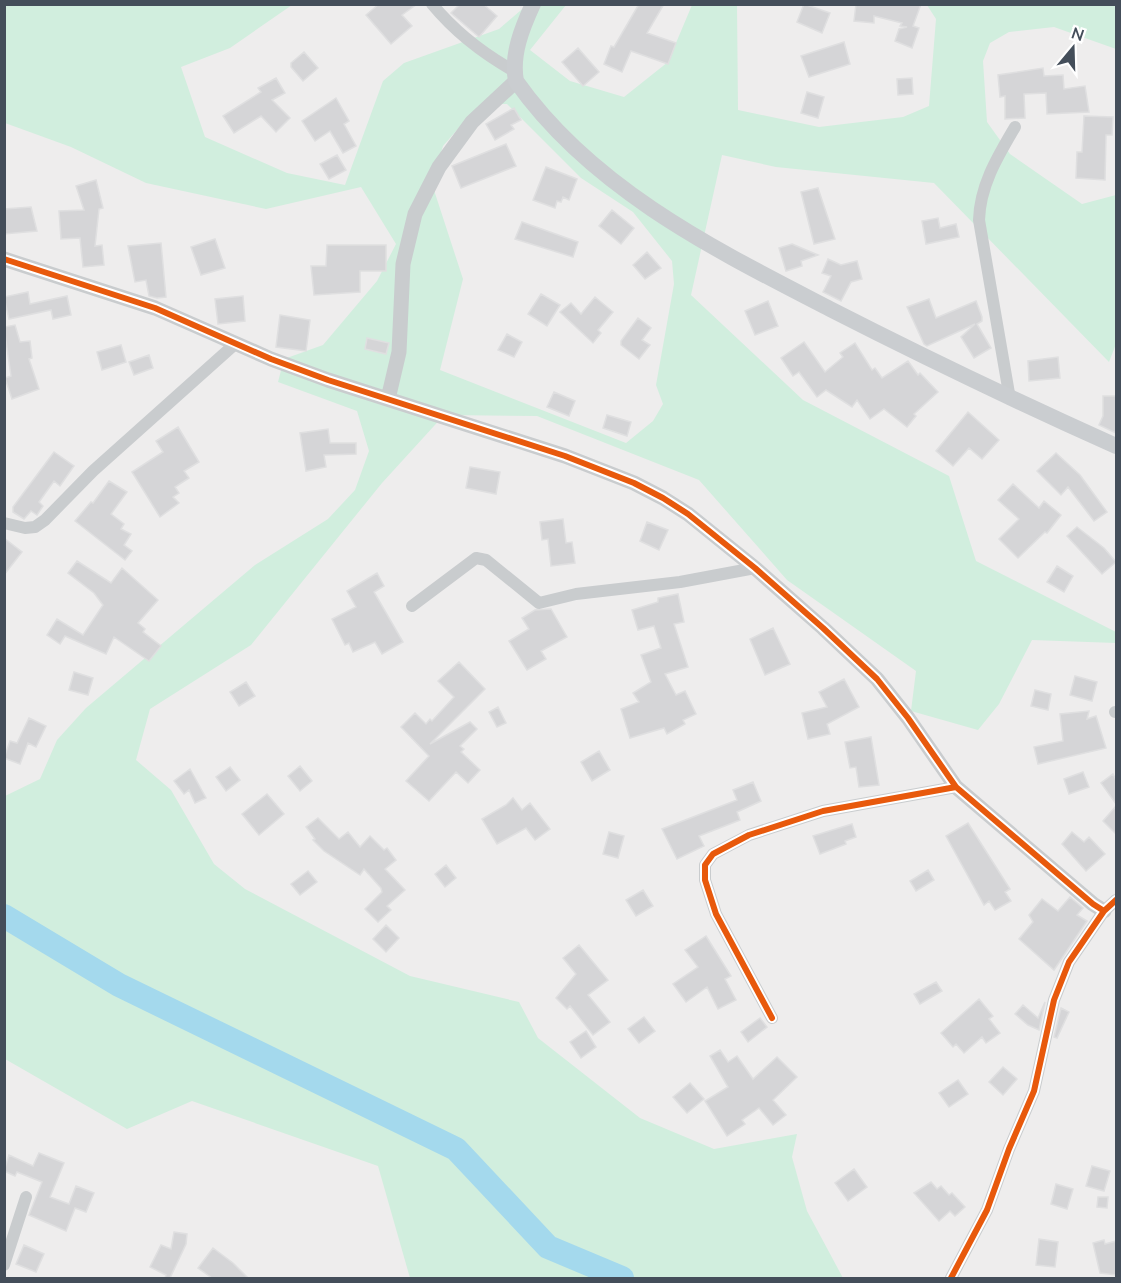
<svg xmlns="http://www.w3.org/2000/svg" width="1121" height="1283" viewBox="0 0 1121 1283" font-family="Mulish,sans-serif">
  <rect width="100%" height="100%" fill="#eeeded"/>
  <path fill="#d1eede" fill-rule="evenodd" d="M5,5H292L230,48L181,67L205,137L287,173L345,185L383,81L404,63L499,29L527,5H566L530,50L570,81L624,97L668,62L692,5H737L738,110L819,127L903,117L929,106L936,19L927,5H1116V49L1054,27L1009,32L990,43L983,61L987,122L1010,154L1082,204L1116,195V344L1109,362L934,183L776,167L722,155L691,295L803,400L949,476L976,561L1116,632V643L1032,640L999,704L978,730L911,711L916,671L787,580L699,480L537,416L444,415L382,483L251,645L150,709L136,760L171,790L214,864L245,889L410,976L519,1002L538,1038L640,1118L714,1149L797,1134L792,1157L807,1211L843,1278H410L378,1166L192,1101L127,1129L5,1059V796L40,779L57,740L86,708L255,565L328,519L355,490L369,451L357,411L278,382L284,359L323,345L377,281L396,244L361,187L266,209L146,183L71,147L5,123ZM487,104H507L581,178L633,212L672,261L674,284L656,385L663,404L653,421L626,443L440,370L463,279L432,184L443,146L470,115Z"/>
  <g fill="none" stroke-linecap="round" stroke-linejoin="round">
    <path stroke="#a4d9ed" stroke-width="24" d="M4,916L119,985L456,1149L548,1247L622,1278"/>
  </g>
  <path fill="#d5d5d7" stroke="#dfdfe0" stroke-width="1.5" d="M379,4H417L402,15L412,26L391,44L366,15Z
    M460,4H483L497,16L479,37L451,13Z
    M639,4H664L647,33L676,43L668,64L631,51L622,72L604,64L611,46L614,47Z
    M804,4L830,13L822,33L797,22Z
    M856,4H921L913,26L919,28L912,48L895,41L899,29L907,27L900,26L902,23L874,16V23L854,21Z
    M844,42L850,64L809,77L801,56Z
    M578,48L599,72L583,86L562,62Z
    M304,52L318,68L303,81L291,67V63Z
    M1043,68L1044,76L1063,75L1064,89L1085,86L1089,112L1047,114L1046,93L1024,94L1025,118L1005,119V96L1000,97L998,75Z
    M276,78L285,93L272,100L290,118L276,132L261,116L234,133L223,116L261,92L258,88Z
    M912,78L913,94L898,95L897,79Z
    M807,92L824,97L818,118L801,113Z
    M336,98L349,121L344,124L356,146L343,153L330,131L315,141L302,121Z
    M514,108L521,120L511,125L514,129L495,140L486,124Z
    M1084,116L1113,117L1112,135H1106L1105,180L1076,178L1077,152H1082Z
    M506,144L516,166L461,188L452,166Z
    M337,155L346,170L329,179L320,164Z
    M546,167L577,179L569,200L563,197L561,202L557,201L555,208L533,200Z
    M96,180L103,208L99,209L95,246L102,245L104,265L83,267L80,238L61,239L59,211L84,210L76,186Z
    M818,188L835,239L814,244L801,192Z
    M31,207L37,231L4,234V209Z
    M612,210L634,228L621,244L599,226Z
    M938,218L940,228L956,224L959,237L926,244L922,221Z
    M522,222L578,242L573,257L515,239Z
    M215,239L225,268L201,275L191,247Z
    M161,243L166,297L157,298L149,296L146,280L135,282L128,246Z
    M792,244L818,255L801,261L802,266L786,271L779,248Z
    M327,245H386V271H360V292L314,295L311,266H326Z
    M647,252L661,268L645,279L633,265Z
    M828,259L841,265L857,261L862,279L851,282L841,301L823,292L831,276L822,273Z
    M28,292L30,304L67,296L71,315L53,319L51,310L9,319L4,297Z
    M541,294L560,305L547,326L528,314Z
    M243,296L245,321L218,324L215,299Z
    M595,297L613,312L598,330L601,333L593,343L560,312L571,303L581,314Z
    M929,299L936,318L976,301L982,317V321L977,324L991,348L974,358L961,337L975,324L927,346L924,344L907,307Z
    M768,301L778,326L755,335L745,311Z
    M280,315L310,320L306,351L276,347Z
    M638,318L651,328L642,340L650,345L639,359L621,345V341Z
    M15,325L20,342L30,341L32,358L29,359L39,389L12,399L5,378L11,376L4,327Z
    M507,334L522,342L514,357L498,350Z
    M367,338L389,343L386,354L365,349Z
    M804,342L825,372L843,357L840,353L855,343L872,370L875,368L882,378L908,361L918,375L920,373L938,392L914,414L916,416L907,427L884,409L870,419L857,400L852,407L826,390L817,397L799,372L793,376L781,358Z
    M121,345L126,362L102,370L97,352Z
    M149,355L153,368L134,375L129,362Z
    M1058,357L1060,378L1029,381L1028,361Z
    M554,392L575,401L569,416L547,407Z
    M1103,396H1116V433L1099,425L1103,416Z
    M968,412L999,440L982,459L969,448L953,466L936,451Z
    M607,415L631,422L627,436L603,428Z
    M178,427L199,462L184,471L189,478L175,487L179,493L173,497L179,503L160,517L132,472L163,452L156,441Z
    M328,429L330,443H356V454L324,455L326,467L306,471L300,433Z
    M54,452L74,466L60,486L54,481L39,502L43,506L37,515L31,511L24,519L13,512V507Z
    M1056,453L1080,475L1107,512L1094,521L1068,487L1061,495L1037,471Z
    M470,467L500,472L496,494L466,488Z
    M109,481L127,492L111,514L124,524L121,529L131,534L124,545L132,551L125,560L75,521L91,502L93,503Z
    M1013,484L1039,508L1044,501L1061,515L1047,533L1045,532L1018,558L999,539L1019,519L998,500Z
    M563,519L566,543L572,542L575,563L551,566L548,539L542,540L540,522Z
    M647,522L668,530L659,550L640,541Z
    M1077,527L1104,548L1116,562L1102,574L1067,536Z
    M4,538L22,552L4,575Z
    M77,561L111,583L122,568L158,600L138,623L145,629L143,632L161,646L149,661L114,637L106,654L65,636L60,644L47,635L57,619L83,635L103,605L94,593L68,573Z
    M1057,566L1073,576L1064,592L1047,582Z
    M377,573L384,586L374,592L403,642L382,654L375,642L353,652L349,643L345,645L332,619L356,607L347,591Z
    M678,594L684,622L674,624L688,667L665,674L676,695L685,691L696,714L683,720L685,724L667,734L664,728L630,738L621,709L639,702L633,693L651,682L641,655L661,648L654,626L638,630L632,610L658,602V598Z
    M551,609L567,637L541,651L546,659L527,670L509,641L529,629L522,618L535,610Z
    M773,628L790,664L765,675L750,639Z
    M459,662L485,689L430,744L470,722L477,729L460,746L464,749L461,752L480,770L468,783L456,772L429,801L406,781L429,756L401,727L415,713L426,724L430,719L432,721L454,697L438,681Z
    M74,672L93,678L88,695L69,690Z
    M1075,676L1097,682L1092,701L1070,695Z
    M844,679L859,707L827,724L830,734L808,739L802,713L827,707L819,692Z
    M246,682L255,696L239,706L230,692Z
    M1035,690L1051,694L1048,710L1031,706Z
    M498,707L506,723L497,727L489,712Z
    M1089,711L1087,719L1096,716L1106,748L1038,764L1034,747L1063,741L1060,714Z
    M29,718L46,726L36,747L28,743L20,764L4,758L10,741L17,743Z
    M871,737L879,785L859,787L856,767L850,768L845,742Z
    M599,751L610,770L592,781L581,762Z
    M300,766L312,781L300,791L288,776Z
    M230,767L240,780L226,791L216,777Z
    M190,769L206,798L195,803L189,790L184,794L174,781Z
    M1083,772L1089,787L1069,794L1064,779Z
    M1113,774L1116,780V804L1101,783Z
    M753,782L761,801L737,812L740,820L699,836L704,846L677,859L662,829L737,800L733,790Z
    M267,794L284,814L259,835L242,814Z
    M513,798L522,810L530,803L550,829L535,840L526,828L497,844L482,819L506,805Z
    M1116,806V834L1103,821Z
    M318,818L339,839L348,832L360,847L370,836L384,850L387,848L396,860L385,869L405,890L387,906L391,910L378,922L365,909L382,892L381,888L364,869L360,875L324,851L313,840L315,839L306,827Z
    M968,823L1010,889L1005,892L1011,901L995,910L989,901L984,905L946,836Z
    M852,824L856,837L845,841L846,844L820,854L813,836Z
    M609,832L624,836L618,858L603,854Z
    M1072,832L1084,842L1089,837L1105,854L1086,871L1062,844Z
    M446,865L456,878L445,887L435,874Z
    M928,870L934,880L916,891L910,881Z
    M308,871L317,882L300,895L291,884Z
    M643,890L653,906L636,916L626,900Z
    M1070,897L1083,908L1077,915L1087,921L1054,970L1019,939L1033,922L1029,915L1042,899L1058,911Z
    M386,925L399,938L386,952L373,939Z
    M706,936L731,976L725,979L736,1000L718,1009L707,987L686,1002L673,984L698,967L685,950Z
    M579,945L608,980L588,995L610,1022L593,1035L570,1006L567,1009L556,998L576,974L563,958Z
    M936,982L942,991L920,1004L914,994Z
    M979,999L993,1016L989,1019L1000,1033L986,1043L982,1037L964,1053L956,1044L953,1047L941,1033Z
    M1045,1002L1039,1030L1028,1025L1015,1014L1023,1005L1038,1018Z
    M1061,1008L1069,1012L1057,1038L1054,1037Z
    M644,1017L655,1031L639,1043L628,1029Z
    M760,1018L767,1027L748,1042L741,1032Z
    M586,1031L596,1047L581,1058L570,1042Z
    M720,1050L728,1062L737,1056L753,1079L777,1057L797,1077L773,1100L786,1115L773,1125L759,1108L742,1120L745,1124L727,1136L705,1101L728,1087L710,1056Z
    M1003,1067L1017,1079L1003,1095L989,1082Z
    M958,1080L968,1094L949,1107L939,1093Z
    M690,1083L704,1099L687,1113L673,1097Z
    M39,1153L64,1163L50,1197L69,1204L76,1186L94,1193L86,1212L75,1208L66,1231L29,1215L42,1182L17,1172L15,1176L4,1171L9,1155L33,1166Z
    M1092,1166L1110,1171L1104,1191L1086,1186Z
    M854,1169L867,1187L848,1201L835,1183Z
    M931,1182L937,1189L941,1186L949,1195L952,1193L965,1207L955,1216L950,1211L939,1221L914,1193Z
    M1056,1184L1073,1189L1067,1209L1051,1204Z
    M1098,1197H1108L1107,1208L1097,1207Z
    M174,1232L187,1234L186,1244L170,1278H165L166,1275L150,1267L161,1245L171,1249Z
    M1039,1239L1058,1242L1055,1267L1036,1265Z
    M1104,1240L1105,1244L1116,1241V1275L1100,1273L1093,1243Z
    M24,1245L44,1254L36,1272L16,1264Z
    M213,1248L233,1263L248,1278H212L198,1268Z"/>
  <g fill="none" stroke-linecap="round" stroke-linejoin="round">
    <path stroke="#c9ccce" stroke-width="12" d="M432,4C456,33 482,53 514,71
      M1010,399L979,220C980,185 998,156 1015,127
      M4,523L25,528L35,527L45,520L93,471L235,344
      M412,606L476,558L486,560L539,603L576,594L680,582L755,568
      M1115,712H1116
      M772,1018L716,914L705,880V865L713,854L749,835L823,811L956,787
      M4,1265L26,1197
      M951,1278L987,1210L1009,1149L1034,1091L1054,1000L1069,962L1104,911L1116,900"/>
    <path stroke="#c9ccce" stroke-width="15" d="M4,259L155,308L271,359L328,380L565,456L634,483L663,498L688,514L755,568L823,628L877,679L908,718L956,787L1093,904L1104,911
      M388,399L399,352L403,264L415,214L439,167L472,122L516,81"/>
    <path stroke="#cacdd0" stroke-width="16" d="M533,4C522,28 511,55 516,81C592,189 716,250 830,309C924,357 1020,403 1116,446"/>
    <g stroke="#fff" stroke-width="10">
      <path id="cycleway" d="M4,259L155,308L271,359L328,380L565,456L634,483L663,498L688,514L755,568L823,628L877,679L908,718L956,787L1093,904L1104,911
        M772,1018L716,914L705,880V865L713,854L749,835L823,811L956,787
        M951,1278L987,1210L1009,1149L1034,1091L1054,1000L1069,962L1104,911L1116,900"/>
    </g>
    <use href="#cycleway" stroke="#e8590c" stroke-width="6"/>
  </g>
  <rect width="1121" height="1283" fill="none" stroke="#444e5a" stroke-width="12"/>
  <g transform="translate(1073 48) rotate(19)" stroke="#ffffff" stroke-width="4.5" paint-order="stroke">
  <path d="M0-4.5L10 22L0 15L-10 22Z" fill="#444e5a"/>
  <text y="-9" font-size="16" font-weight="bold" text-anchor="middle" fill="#444e5a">N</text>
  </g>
</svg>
